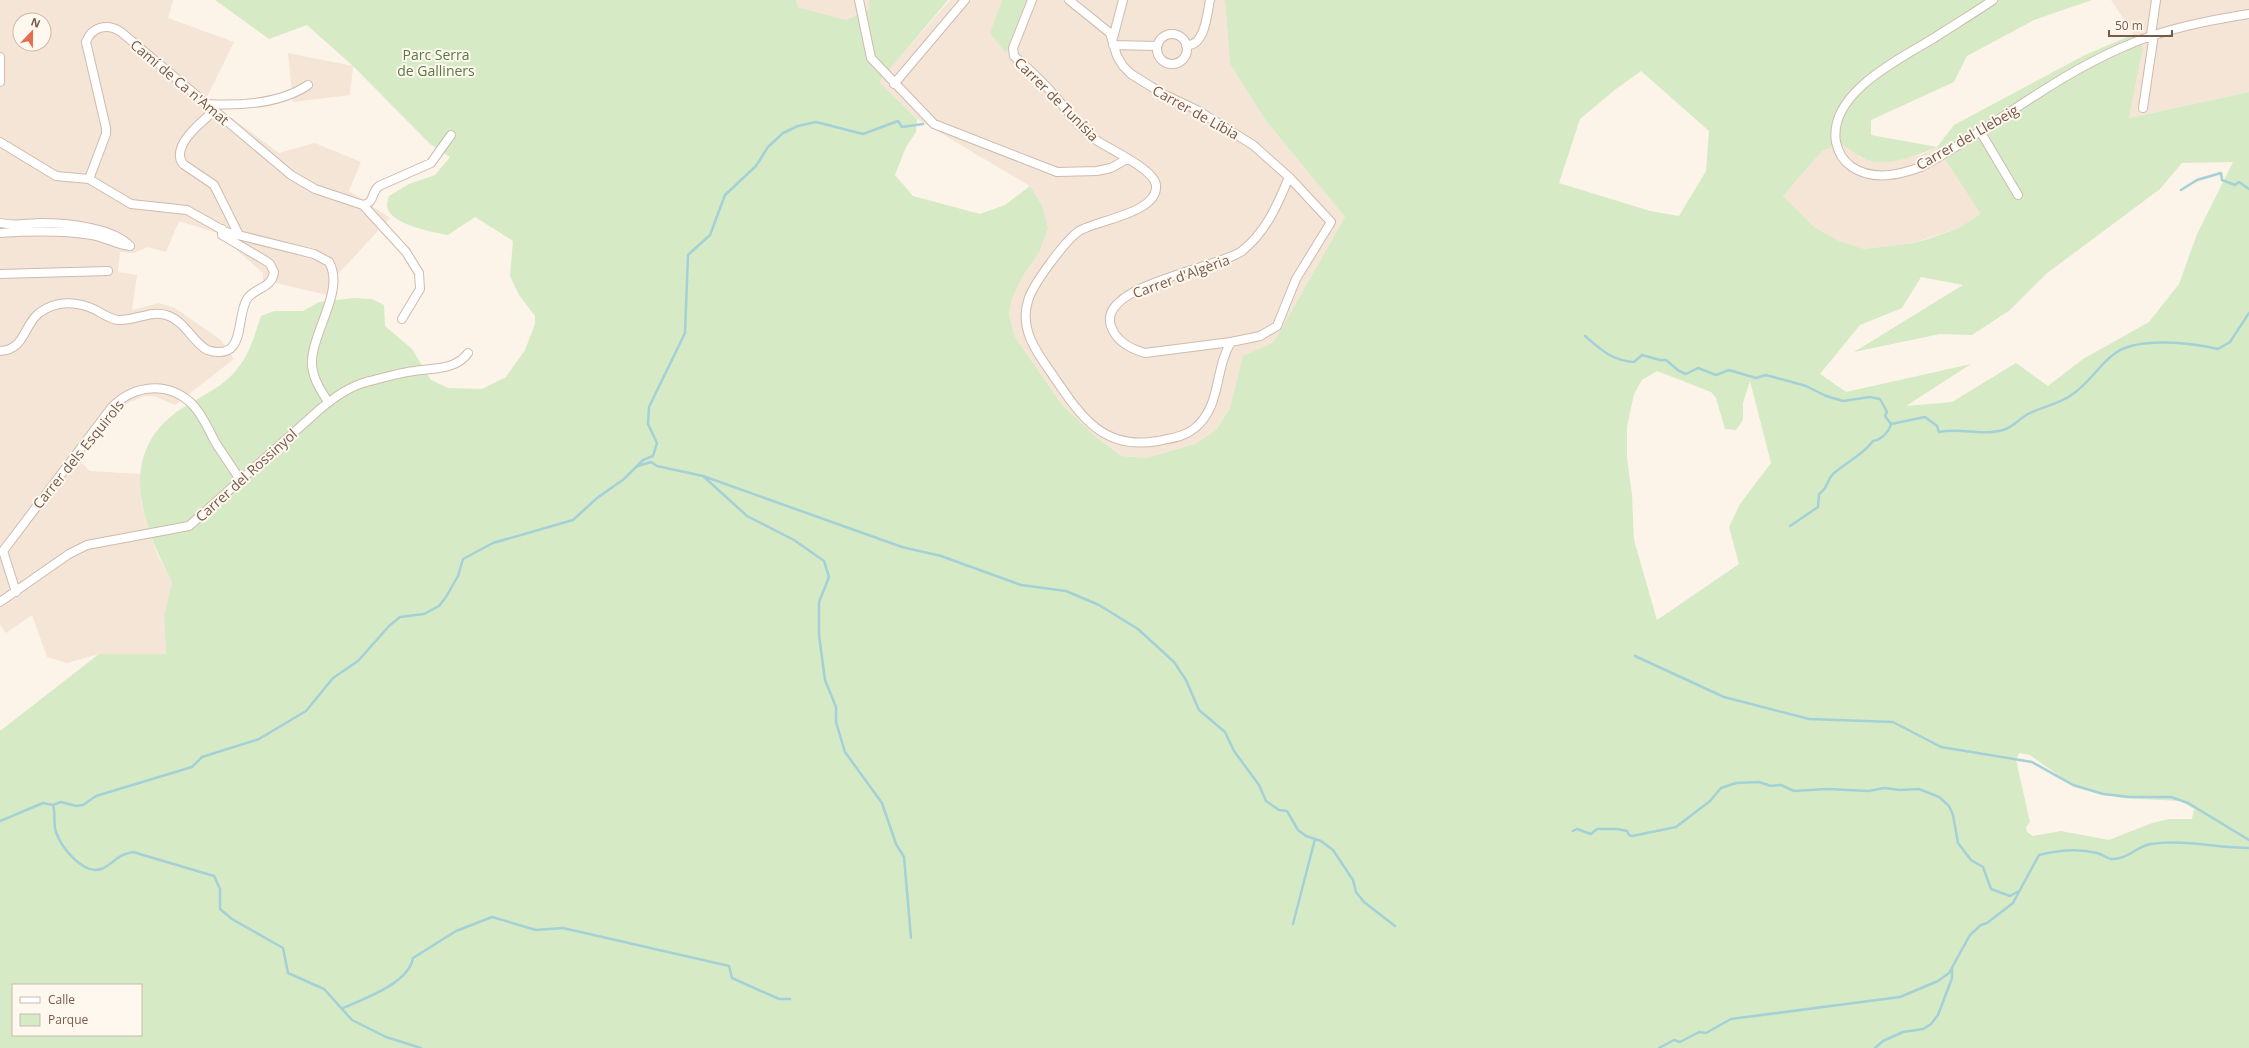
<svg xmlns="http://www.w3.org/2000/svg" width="2249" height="1048" viewBox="0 0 2249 1048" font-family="'Open Sans',sans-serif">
  <rect width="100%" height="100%" fill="#fcf4e8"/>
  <path fill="#f4e5d7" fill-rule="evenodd" d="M0,0H173L168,18L234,42L206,99L279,153L315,143L361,162L349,191L390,218L338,274L336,297L263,280V273L217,233L179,221L166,252L147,247L134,253L120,252L118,272L137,275L132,310L159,303L175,308L221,340L234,359L175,405L154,396H144L124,405L103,427L79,460L90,471L140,474L141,502L146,522L158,556L172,582L164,616L166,654H99L67,663L47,657L32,615L6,633L0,625ZM20,20H44V44H20Z
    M796,0H869V10L846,20L798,7Z
    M950,0H1225L1230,64L1266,121L1345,217L1274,343L1243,356L1230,408L1216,430L1195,444L1146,458L1123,456L1096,437L1062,405L1015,337L1009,315L1012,299L1022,277L1030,186L917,119L878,82Z
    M2111,0H2249V92L2129,118L2143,48Z
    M288,53L353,66L350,95L293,102Z
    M1842,144H1847L1861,158L1880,162L1920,155L1937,147L1982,214L1959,228L1913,243L1864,249L1839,241L1814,227L1783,196L1822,151Z"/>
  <path fill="#d6eac6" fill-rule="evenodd" d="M215,0H796L798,7L846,20L869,10V0H948L879,82L917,119L916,132L906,147L895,175L913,196L980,214L1005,205L1030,186L1042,206L1048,228L1039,252L1022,277L1012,299L1009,315L1015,337L1062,405L1096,437L1122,456L1146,458L1195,444L1216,430L1230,408L1243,356L1274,342L1345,217L1266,121L1230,64L1225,0H2092L2034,20L1967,56L1954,82L1871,120V135L1937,147L1954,125L2085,55L2134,34L2143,48L2129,118L2249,92V1048H0V731L99,654H166L164,616L172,582C144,528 116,459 174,414C195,398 221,390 238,368C250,353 255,334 261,316L274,311H303L319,302L354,298L372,299L384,305L385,326L412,349L431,380L448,388L482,389L506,377L525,350L535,324V316L519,295L510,276L513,241L475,217L448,235C433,232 390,225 387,206C387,203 388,199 389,196L409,184L435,175L450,157L430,144L353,66L307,25L269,39ZM1641,71L1709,131L1706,171L1679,216L1650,211L1559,183L1580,119L1616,89ZM1842,144C1850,150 1861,158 1871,161C1890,166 1921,154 1937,147L1981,214L1959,228L1928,239L1913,243L1864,249L1839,241L1814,227L1783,196L1822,151ZM2233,162L2197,234L2179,284L2149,322L2083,359L2048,386L2016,363L1952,402L1906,406L1971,364L1846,392L1820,374L1860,325L1902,308L1921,277L1963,285L1854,352L1940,334L1972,335L2010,310L2046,274L2160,189L2182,163ZM1657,371L1711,392L1716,398L1725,429L1736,430L1743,420V403L1750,381L1771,463L1740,504L1729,527L1739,564L1657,620L1634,540L1632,495L1627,458V427L1634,394L1642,380ZM2019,753L2030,755L2072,785L2121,798L2181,801L2194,809L2192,819H2169L2152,823L2109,840L2061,831L2033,836L2027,832L2026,827L2030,822L2016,760ZM13,985H141V1035H13Z
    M1002,0H1026L1006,53L990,33Z"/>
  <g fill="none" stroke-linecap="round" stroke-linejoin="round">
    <path stroke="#a3d1d7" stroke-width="2.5" d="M2181,190L2197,180L2221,173L2222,180L2235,185L2239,182L2249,189
      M1585,336C1601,350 1613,361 1634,362L1642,355L1660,360H1666L1679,371L1686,374L1698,368L1716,375L1729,370L1756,378L1766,375L1806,386L1826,396L1843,401L1870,397L1880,399L1887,412L1885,416L1891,424L1925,417L1937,426L1939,432C1961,427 1985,437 2006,429C2013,426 2021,418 2028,414C2042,407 2058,404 2070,396C2088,385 2098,366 2114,354C2137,336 2192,343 2218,349L2230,342L2249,313
      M638,466L651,462L657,466L703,476L747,516L794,540L824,561L829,577L819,602V635L825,680L836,707V722L845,752L882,803L896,844L904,857L911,938
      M703,476L902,547L941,556L1021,585L1066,591L1099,605L1138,629L1174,662L1186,680L1199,710L1225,732L1234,751L1259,785L1266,801L1279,810L1287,811L1298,830L1306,836L1321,841L1333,850L1353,880L1356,892L1364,902L1395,926
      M1790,526L1818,507L1819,494C1828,489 1826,481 1833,474C1846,462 1862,456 1873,441C1881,440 1889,432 1891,424
      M1635,656L1724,697L1809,719L1893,722L1941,747L2032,762L2073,785L2103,794L2130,797H2171L2188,803L2249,840
      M53,805C56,814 53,824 56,832C61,847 83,875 101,869C113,865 115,855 133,852L214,876L220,889V909L232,919L283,948L288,973L324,989L352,1020L386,1037L421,1048
      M0,821L43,803L53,805L61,802L76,806L83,805L96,796L192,767L202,757L259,739L306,711L333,678L358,661L389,626L400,617L424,614L439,606L446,597L458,576L463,559L493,543L573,520L597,498L624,479L643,460L653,456L657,443L648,424L649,407L685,333L688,255L710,235L725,195L756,166L768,147L783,133L798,126L816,122L863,134L898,121L902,127L923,124
      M1573,831L1577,829L1591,834L1597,829H1617L1627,831L1629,835L1632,836L1676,827L1710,801L1721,788L1736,783L1759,782L1771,786L1781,785L1794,791L1827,789L1869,791L1884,788L1900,790L1919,789L1939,797L1949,806L1953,815L1958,843L1971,860L1983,867L1991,889L2010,896L2019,891
      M1293,924L1315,839
      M343,1008C364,999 409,983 413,958L456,931L492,917L536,930L563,928L729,966L732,978L779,999H790
      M1659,1048L1674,1040L1680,1042L1699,1032L1706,1033L1731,1019L1900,997L1938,981L1949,973L1970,935L1981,925L1987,923L2013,903L2039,855C2059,850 2077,848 2097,853C2102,854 2106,858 2111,859C2127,860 2137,846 2151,844C2184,839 2216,848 2249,848
      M1875,1048L1883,1041L1903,1032L1923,1029L1931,1024L1938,1015L1952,978V968"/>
    <g stroke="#cebbae" stroke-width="10">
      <path id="street" d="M859,0L871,58L934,124L1057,172L1097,171L1111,168L1127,159
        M1032,0L1013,48L1014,56C1029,69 1043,82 1056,97C1068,112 1079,128 1096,140C1109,149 1154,169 1156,185C1159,213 1097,220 1079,231C1065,241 1032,285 1028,301C1019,329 1037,353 1052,374C1080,415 1102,451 1158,441C1171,438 1184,437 1195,428C1222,405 1214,370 1231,342L1260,336L1277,326L1296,279L1331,222L1289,177L1253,145L1197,110L1163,94L1131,74L1123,66L1117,56L1110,33L1069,0
        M1993,0C1974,13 1954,25 1934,38C1900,59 1828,93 1836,142C1838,152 1843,161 1852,167C1873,181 1899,175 1921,167C1990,130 2051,78 2123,47C2163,29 2206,21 2249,14
        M1157 49a15 15 0 1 1 30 0a15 15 0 1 1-30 0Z
        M2151,35L2156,0
        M1113,38L1123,0
        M1113,45L1157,46
        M1186,45C1205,47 1207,14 1210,0
        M0,57V82
        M894,84L965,0
        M206,104C240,106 280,104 308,85
        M2143,108L2154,34
        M214,111C201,122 170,147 183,164L214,185L239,235
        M1980,131L2018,195
        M0,142L56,176L89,179L106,134V128L86,42C92,26 108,23 121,32L291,175L315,189L363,205L406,252L419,273L420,289L402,319
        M89,179L131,204L187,210L226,232L314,254L329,262C345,290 313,331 312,360C311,376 320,389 328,402
        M363,205C375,203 371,192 379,186L431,163L451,135
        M0,223C13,226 26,224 40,223C66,223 112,227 130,246
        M0,233C31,231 61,230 92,235C105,237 117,245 130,246
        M0,274L108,271
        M1231,342L1145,353C1131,349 1116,341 1111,326C1097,285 1219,268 1242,251C1266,232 1278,204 1289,177
        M0,351C25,350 23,326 39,313C56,300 77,301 96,310C103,314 110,319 118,320C136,321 151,309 169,316C185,322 193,342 207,350C247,362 235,319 247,299C255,287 272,289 274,272L270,264L266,261L222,235V229
        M16,592L3,551L112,407C134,385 167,381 191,403C203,414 209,432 217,445C225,457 233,469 241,481
        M0,602L69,554L87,545L189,526L319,410C333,398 348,387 366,382C382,378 399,373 414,371C433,368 456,370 468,353"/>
    </g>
    <use href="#street" stroke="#fff" stroke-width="8"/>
  </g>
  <g text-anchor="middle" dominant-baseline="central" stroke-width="4" stroke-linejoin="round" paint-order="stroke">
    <g font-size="14" fill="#567b44" stroke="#fff8ef">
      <text x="436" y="54">Parc Serra<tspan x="436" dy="16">de Galliners</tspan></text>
    </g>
    <g font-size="14" fill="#765a4c" stroke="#fff8ef">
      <text transform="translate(180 82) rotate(40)">Camí de Ca n'Amat</text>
      <text transform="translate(1057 99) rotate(45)">Carrer de Tunísia</text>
      <text transform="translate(1196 112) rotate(29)">Carrer de Líbia</text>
      <text transform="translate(1967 137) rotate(-30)">Carrer del Llebeig</text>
      <text transform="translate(1181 276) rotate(-20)">Carrer d'Algèria</text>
      <text transform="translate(78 454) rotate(-51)">Carrer dels Esquirols</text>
      <text transform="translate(246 475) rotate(-42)">Carrer del Rossinyol</text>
    </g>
  </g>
  <rect x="12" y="984" width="130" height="52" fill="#fff8ef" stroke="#c8b9ae"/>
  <rect x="20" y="997" width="20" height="6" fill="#ffffff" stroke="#c8b9ae"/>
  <text x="48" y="1004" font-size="12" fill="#765a4c">Calle</text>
  <rect x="20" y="1014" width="20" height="12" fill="#d6eac6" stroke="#c8b9ae"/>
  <text x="48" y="1024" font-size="12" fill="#765a4c">Parque</text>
  <g transform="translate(32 32) rotate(22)"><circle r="19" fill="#fff8ef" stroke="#c8b9ae"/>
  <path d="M0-3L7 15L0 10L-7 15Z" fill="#e36d51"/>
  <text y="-6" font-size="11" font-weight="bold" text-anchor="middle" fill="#765a4c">N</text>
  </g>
  <path d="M2109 30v6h63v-6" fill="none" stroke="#765a4c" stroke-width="2"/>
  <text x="2115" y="30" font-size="12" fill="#765a4c" stroke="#fff8ef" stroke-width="3" paint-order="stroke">50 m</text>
</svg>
